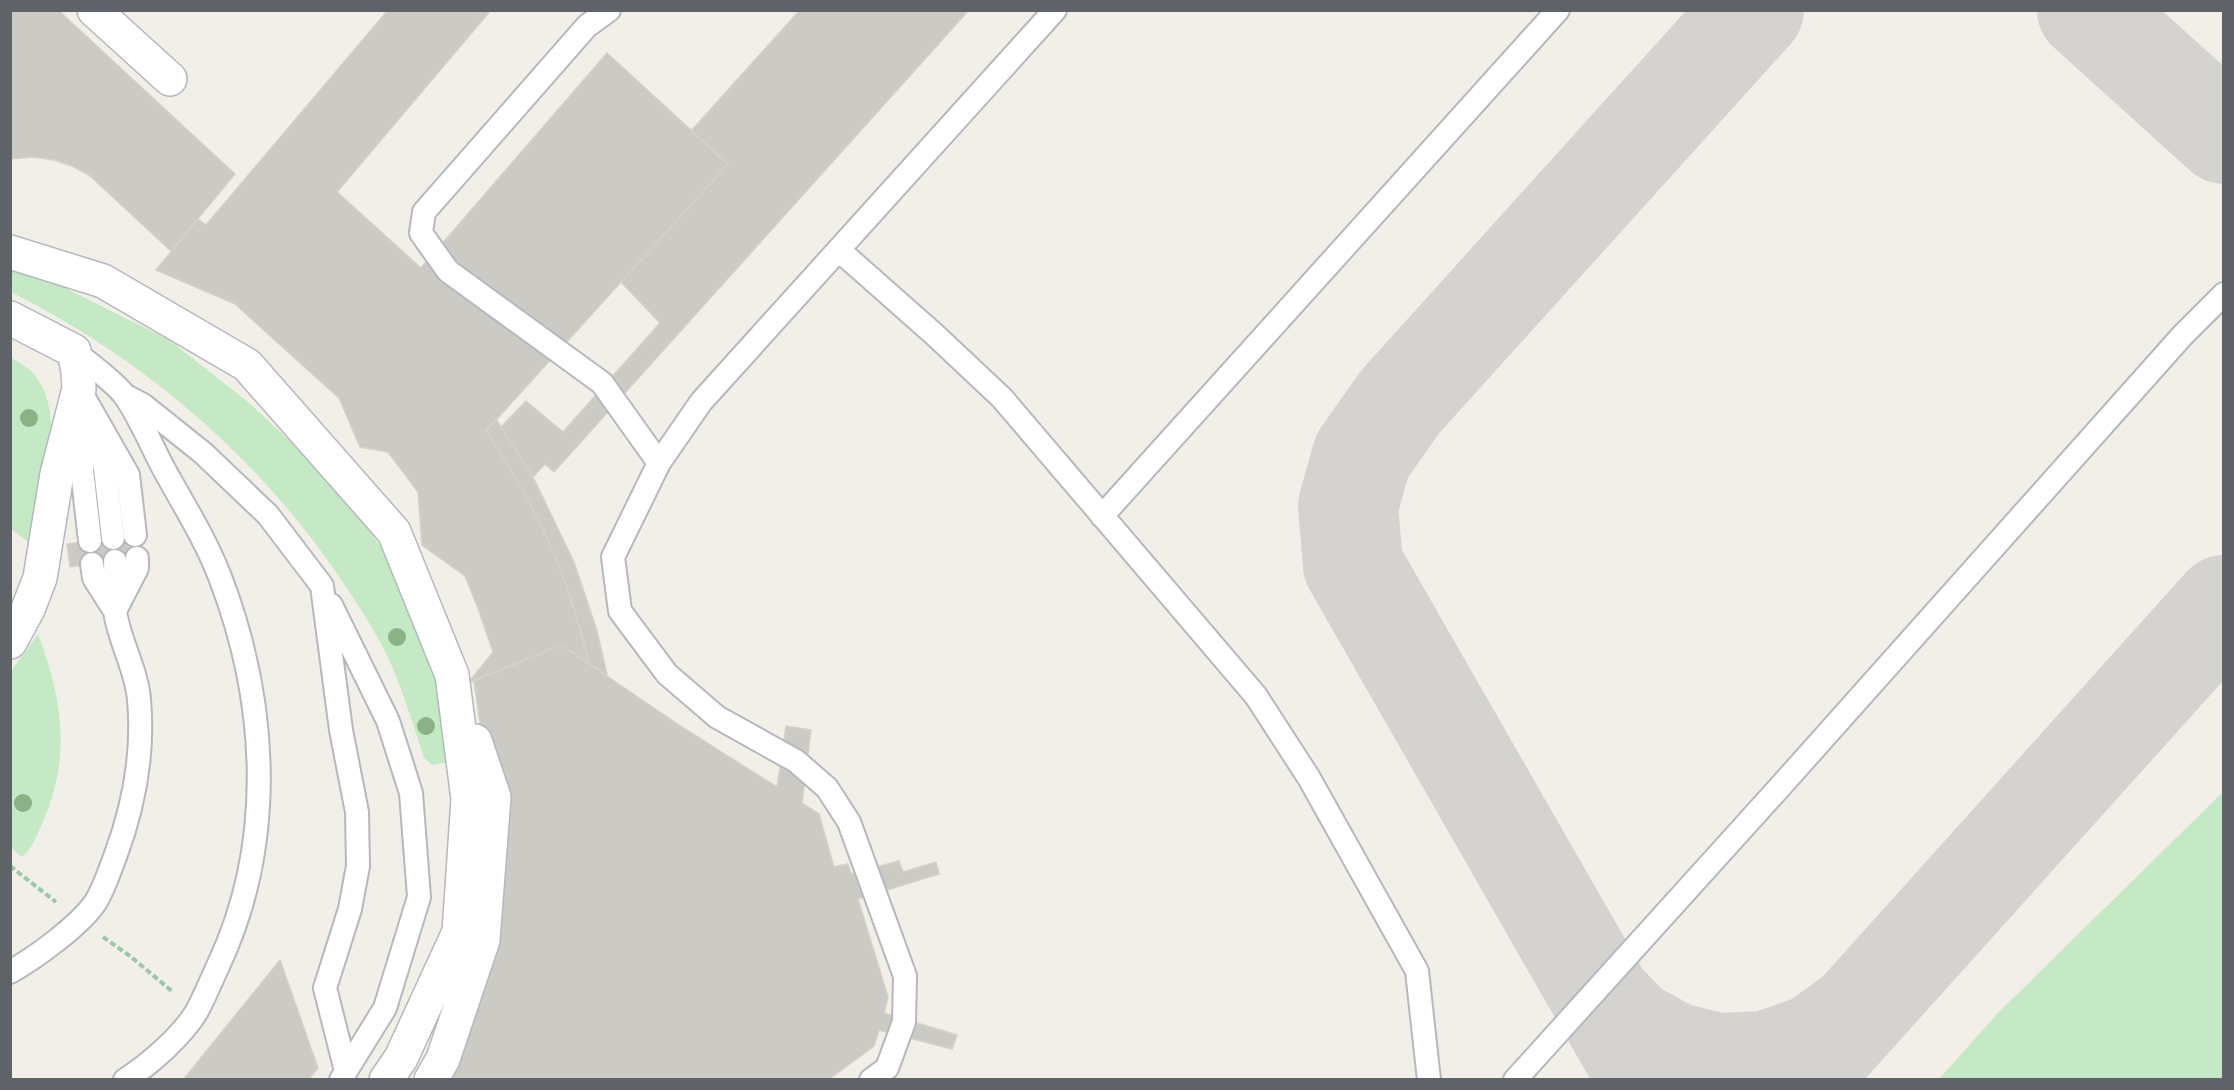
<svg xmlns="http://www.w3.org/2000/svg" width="2234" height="1090" viewBox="0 0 2234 1090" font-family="'Open Sans',sans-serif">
  <rect width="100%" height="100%" fill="#f1efe8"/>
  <path fill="#c5e8c5" d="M10,264L39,275L169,340L248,402L318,467L350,504L383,550L402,588L430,655L443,709L450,762L432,765L424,758C414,727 404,695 391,664C378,634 358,605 340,578C258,456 142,358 11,292Z
    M10,357C20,363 30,368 36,377C68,418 41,498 31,544L11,529Z
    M38,634C63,701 72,758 41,826C36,837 31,850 22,857L11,848V671Z
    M2223,792V1079H1939L1998,1013Z"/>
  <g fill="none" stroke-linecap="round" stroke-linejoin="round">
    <path stroke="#d4d3d0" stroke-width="100" d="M2087,10L2224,134
      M1601,998L1631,1029L1673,1052L1718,1063L1767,1061L1815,1044L1855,1015
      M1645,1080L1634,1055L1353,565L1348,506L1362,456L1400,402L1754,10
      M1797,1080L2224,605"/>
  </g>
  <path fill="#cccac5" stroke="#d6d1c6" stroke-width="1.5" d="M10,10H58L235,174L171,251L89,175L72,166L54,160L33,157L10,159Z
    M388,10H491L337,192L421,268L607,53L728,164L486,431L517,480L542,527L559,565L572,601L589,663L561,645L468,683L493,652L479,611L465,576L422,545L418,492L388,452L360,447L339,398L235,304L156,270L198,219L206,225Z
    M800,10H969L554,472L545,464L533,477L501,427L526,401L563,432L660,323L621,282L728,164L691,131Z
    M496,419L533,477L574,562L597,631L607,674H605L589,664L582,634L559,565L542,527L517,480L486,430Z
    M139,535L142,558L70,567L67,544Z
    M561,645L685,729L777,787L786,726L811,730L802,803L819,814L834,867L848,864L851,874L899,861L903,872L936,862L939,874L858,899L888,997L884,1013L957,1035L952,1049L879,1030L874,1046L828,1080H425L443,1041L485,757L474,681Z
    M280,960L318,1068L308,1080H183Z"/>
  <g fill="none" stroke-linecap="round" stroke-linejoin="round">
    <g stroke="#b5b8bc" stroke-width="26">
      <path id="lane" d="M609,10L587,26L424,212L421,233L448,271L602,383L659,463
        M840,251L935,335L1002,398L1256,696L1309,778L1417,971L1429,1080
        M74,351C88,363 115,382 125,396C143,422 154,453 170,480C188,512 207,543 220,577C268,702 276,843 218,966C211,981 205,996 197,1011C183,1035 149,1065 125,1080
        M79,389L128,475L135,535
        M124,395L143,405L203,453L268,515L322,586L341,730L357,812L358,866L350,909L325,988L346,1071L341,1080
        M80,417L82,470L90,541
        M95,436L105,468L113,538
        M1102,516L1558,10
        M92,564L94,578L115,611
        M331,605L388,721L411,793L419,897L385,1008L346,1071
        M117,607L137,568V558
        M10,972C35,958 79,926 95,903C104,889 109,872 115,857C134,806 144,754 139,700C137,670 119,641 115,611C113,595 116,578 115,561
        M871,1080L887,1068L904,1022L905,976L849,822L827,788L796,761L717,717L667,674L620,611L613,557L659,463L701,402L1055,10
        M1515,1080L1779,788L2182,336L2224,294"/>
    </g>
    <g stroke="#b5b8bc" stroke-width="36">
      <path id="street" d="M94,10L170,79
        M10,252L103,281L247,365L394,532L452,675L468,799L459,932L401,1058L386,1080
        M10,318L74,351L78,371L79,389L57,474L40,578L28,609L10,642
        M431,1080L443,1059L483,940L494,797L475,741"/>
    </g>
    <path stroke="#9cc7a9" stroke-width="4" stroke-dasharray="6 3" stroke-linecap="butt" d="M10,866L56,902
      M103,937L130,956L173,992"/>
    <use href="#lane" stroke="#fff" stroke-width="22"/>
    <use href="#street" stroke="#fff" stroke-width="33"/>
  </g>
  <g fill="#89b387">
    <circle cx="29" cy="418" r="9"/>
    <circle cx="397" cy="637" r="9"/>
    <circle cx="426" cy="726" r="9"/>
    <circle cx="23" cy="803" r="9"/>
  </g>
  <rect width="2234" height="1090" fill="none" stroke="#5f6368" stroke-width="24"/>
</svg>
